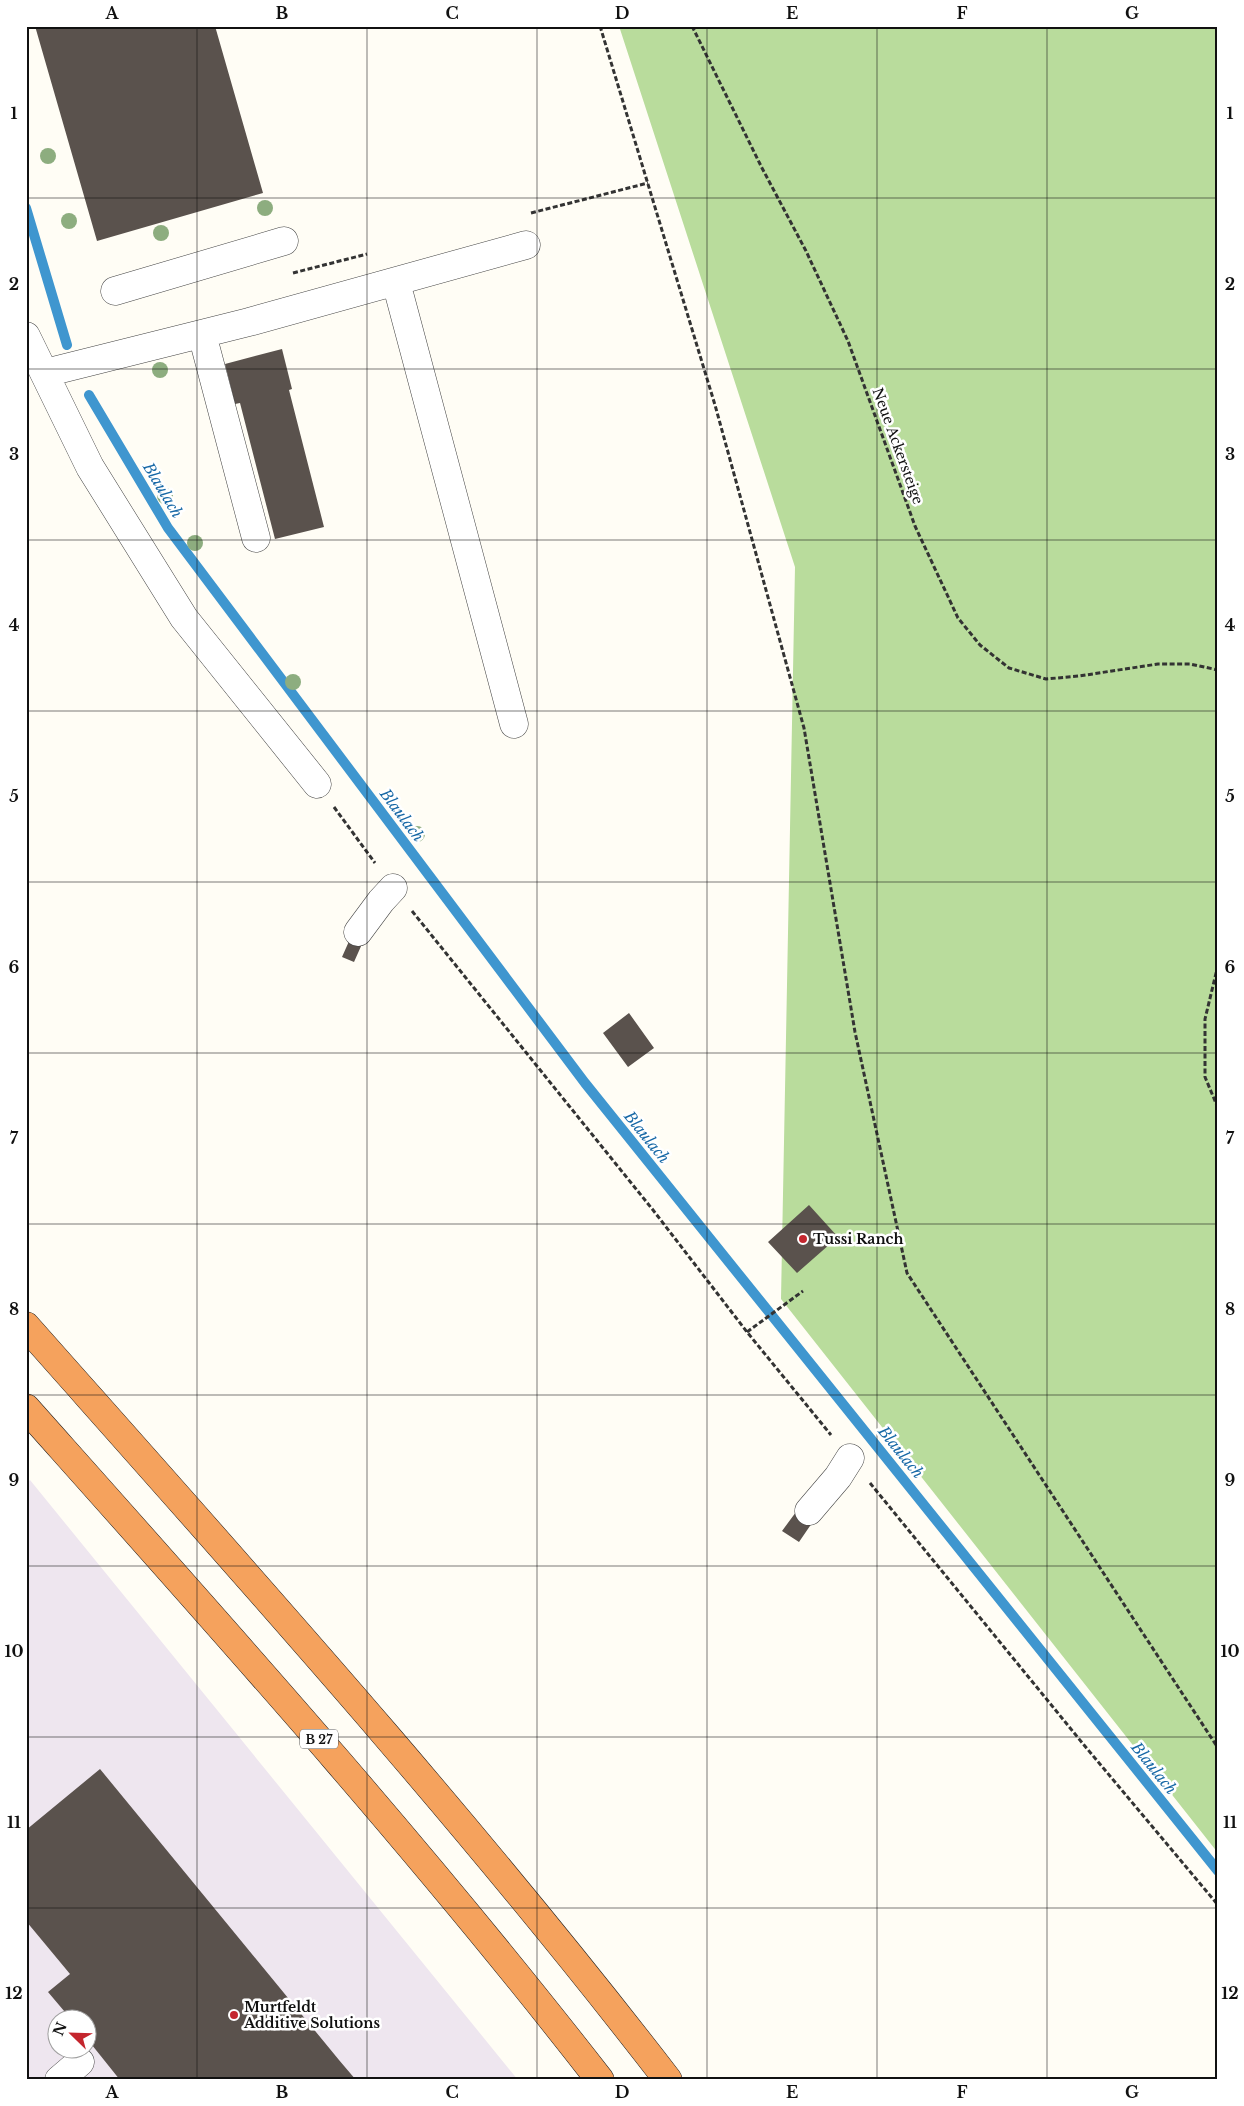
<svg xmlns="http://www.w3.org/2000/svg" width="1244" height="2106" viewBox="0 0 1244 2106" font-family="'Libre Baskerville',serif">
  <rect width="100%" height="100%" fill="#fffdf5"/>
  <path fill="#eee6ef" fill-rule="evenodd" d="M30,1480L518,2080H26V1484ZM58,2018H88V2048H58Z"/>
  <path fill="#b9dc9c" d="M619,26H1218V1853L781,1299L795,567Z"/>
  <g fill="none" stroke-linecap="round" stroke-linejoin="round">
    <path stroke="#3f96cf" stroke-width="10" d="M26,208L67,345
      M89,395L168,528L585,1083L1218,1871"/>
  </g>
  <path fill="#5a524d" d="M35,26H215L263,193L97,241Z
    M282,349L292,389L289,390L324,527L275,539L240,403L235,404L225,364Z
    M350,939L362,944L354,962L342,957Z
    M629,1013L654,1048L628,1067L603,1033Z
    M809,1205L838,1237L797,1273L768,1242Z
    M796,1512L812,1523L799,1542L782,1531Z
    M100,1769L339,2060L356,2080H120L88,2040V2018H70L48,1992L70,1974L26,1921V1830Z"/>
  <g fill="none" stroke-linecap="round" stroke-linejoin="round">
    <g stroke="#444" stroke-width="29">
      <path id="minor" d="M396,282L514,724
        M115,291L284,241
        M202,334L256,538
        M26,336L90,467L184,618L317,784
        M45,373L249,322L526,245
        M358,932L381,901L393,888
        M809,1511L838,1477L850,1458
        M59,2080L80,2062"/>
    </g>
    <g stroke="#222" stroke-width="29">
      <path id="highway" d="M26,1326C245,1573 466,1818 668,2080
        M26,1408C222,1628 419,1847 600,2080"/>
    </g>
    <path stroke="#333" stroke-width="3" stroke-dasharray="5 2.5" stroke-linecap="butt" d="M600,26L715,405L804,728L855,1032L907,1273L1218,1748
      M692,26L762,168L806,251L848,341L915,526L958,618L980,645L1009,668L1046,679L1079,676L1158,664H1190L1218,670
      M531,213L648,183
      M293,273L367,254
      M334,807L375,863
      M412,911L653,1210L747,1332L831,1435
      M1218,965L1205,1019V1077L1218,1108
      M747,1332L803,1291
      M870,1483L1084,1745L1218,1905"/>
    <use href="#minor" stroke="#fff" stroke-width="28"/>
    <use href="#highway" stroke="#f5a25d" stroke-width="28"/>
  </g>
  <g fill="#8dad7f">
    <circle cx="48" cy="156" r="8"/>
    <circle cx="265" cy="208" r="8"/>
    <circle cx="69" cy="221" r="8"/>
    <circle cx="161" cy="233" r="8"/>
    <circle cx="160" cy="370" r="8"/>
    <circle cx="165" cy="496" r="8"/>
    <circle cx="195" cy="543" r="8"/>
    <circle cx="293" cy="682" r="8"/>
    <circle cx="417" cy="834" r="8"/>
  </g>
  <path fill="none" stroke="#111" stroke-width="1" stroke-opacity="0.55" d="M197,26V2080M367,26V2080M537,26V2080M707,26V2080M877,26V2080M1047,26V2080M26,198H1218M26,369H1218M26,540H1218M26,711H1218M26,882H1218M26,1053H1218M26,1224H1218M26,1395H1218M26,1566H1218M26,1737H1218M26,1908H1218"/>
  <g fill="#c4262e" stroke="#fff" stroke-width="2">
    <circle cx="803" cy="1239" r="5"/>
    <circle cx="234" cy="2015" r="5"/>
  </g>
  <g text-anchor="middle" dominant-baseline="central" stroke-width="5" stroke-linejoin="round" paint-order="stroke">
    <rect fill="#fff" stroke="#585858" stroke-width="1" x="300" y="1729.5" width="38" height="19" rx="4"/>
    <g font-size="12" font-weight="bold" fill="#111">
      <text x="319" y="1739">B 27</text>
    </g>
    <g font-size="14" fill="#111" stroke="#fff">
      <text transform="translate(898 446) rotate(70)">Neue Ackersteige</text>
    </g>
    <g font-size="14" font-weight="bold" fill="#111" stroke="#fff" text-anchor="start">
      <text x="813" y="1239">Tussi Ranch</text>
      <text x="244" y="2007">Murtfeldt<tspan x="244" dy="16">Additive Solutions</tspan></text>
    </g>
    <g font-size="15" font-style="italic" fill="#1768a6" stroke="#fff">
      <text transform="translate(163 490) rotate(59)">Blaulach</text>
      <text transform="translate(402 815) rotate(53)">Blaulach</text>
      <text transform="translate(647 1137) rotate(51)">Blaulach</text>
      <text transform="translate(901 1452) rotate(51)">Blaulach</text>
      <text transform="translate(1154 1768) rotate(51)">Blaulach</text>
    </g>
  </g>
  <rect width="1244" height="2106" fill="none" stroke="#ffffff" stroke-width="55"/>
  <g transform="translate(72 2034) rotate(293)"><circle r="24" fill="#ffffff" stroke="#a0a0a0"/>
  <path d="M0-4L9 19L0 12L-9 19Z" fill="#c4262e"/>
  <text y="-8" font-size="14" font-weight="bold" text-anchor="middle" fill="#111111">N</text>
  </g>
  <rect x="28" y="28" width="1188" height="2050" fill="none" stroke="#111" stroke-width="2"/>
  <g font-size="16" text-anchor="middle" font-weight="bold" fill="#111">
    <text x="112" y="19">A</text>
    <text x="282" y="19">B</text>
    <text x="452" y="19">C</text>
    <text x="622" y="19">D</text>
    <text x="792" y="19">E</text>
    <text x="962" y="19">F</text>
    <text x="1132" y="19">G</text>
    <text x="14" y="119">1</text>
    <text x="1230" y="119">1</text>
    <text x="14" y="290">2</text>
    <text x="1230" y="290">2</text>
    <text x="14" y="460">3</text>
    <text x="1230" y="460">3</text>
    <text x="14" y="631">4</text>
    <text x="1230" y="631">4</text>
    <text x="14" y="802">5</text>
    <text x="1230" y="802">5</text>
    <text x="14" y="973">6</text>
    <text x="1230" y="973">6</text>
    <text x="14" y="1144">7</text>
    <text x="1230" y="1144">7</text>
    <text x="14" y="1315">8</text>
    <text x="1230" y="1315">8</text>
    <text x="14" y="1486">9</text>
    <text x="1230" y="1486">9</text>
    <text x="14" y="1657">10</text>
    <text x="1230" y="1657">10</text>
    <text x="14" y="1828">11</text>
    <text x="1230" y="1828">11</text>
    <text x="14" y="1999">12</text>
    <text x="1230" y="1999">12</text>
    <text x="112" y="2098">A</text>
    <text x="282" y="2098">B</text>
    <text x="452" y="2098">C</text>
    <text x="622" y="2098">D</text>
    <text x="792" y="2098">E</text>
    <text x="962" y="2098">F</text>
    <text x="1132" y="2098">G</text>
  </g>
</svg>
